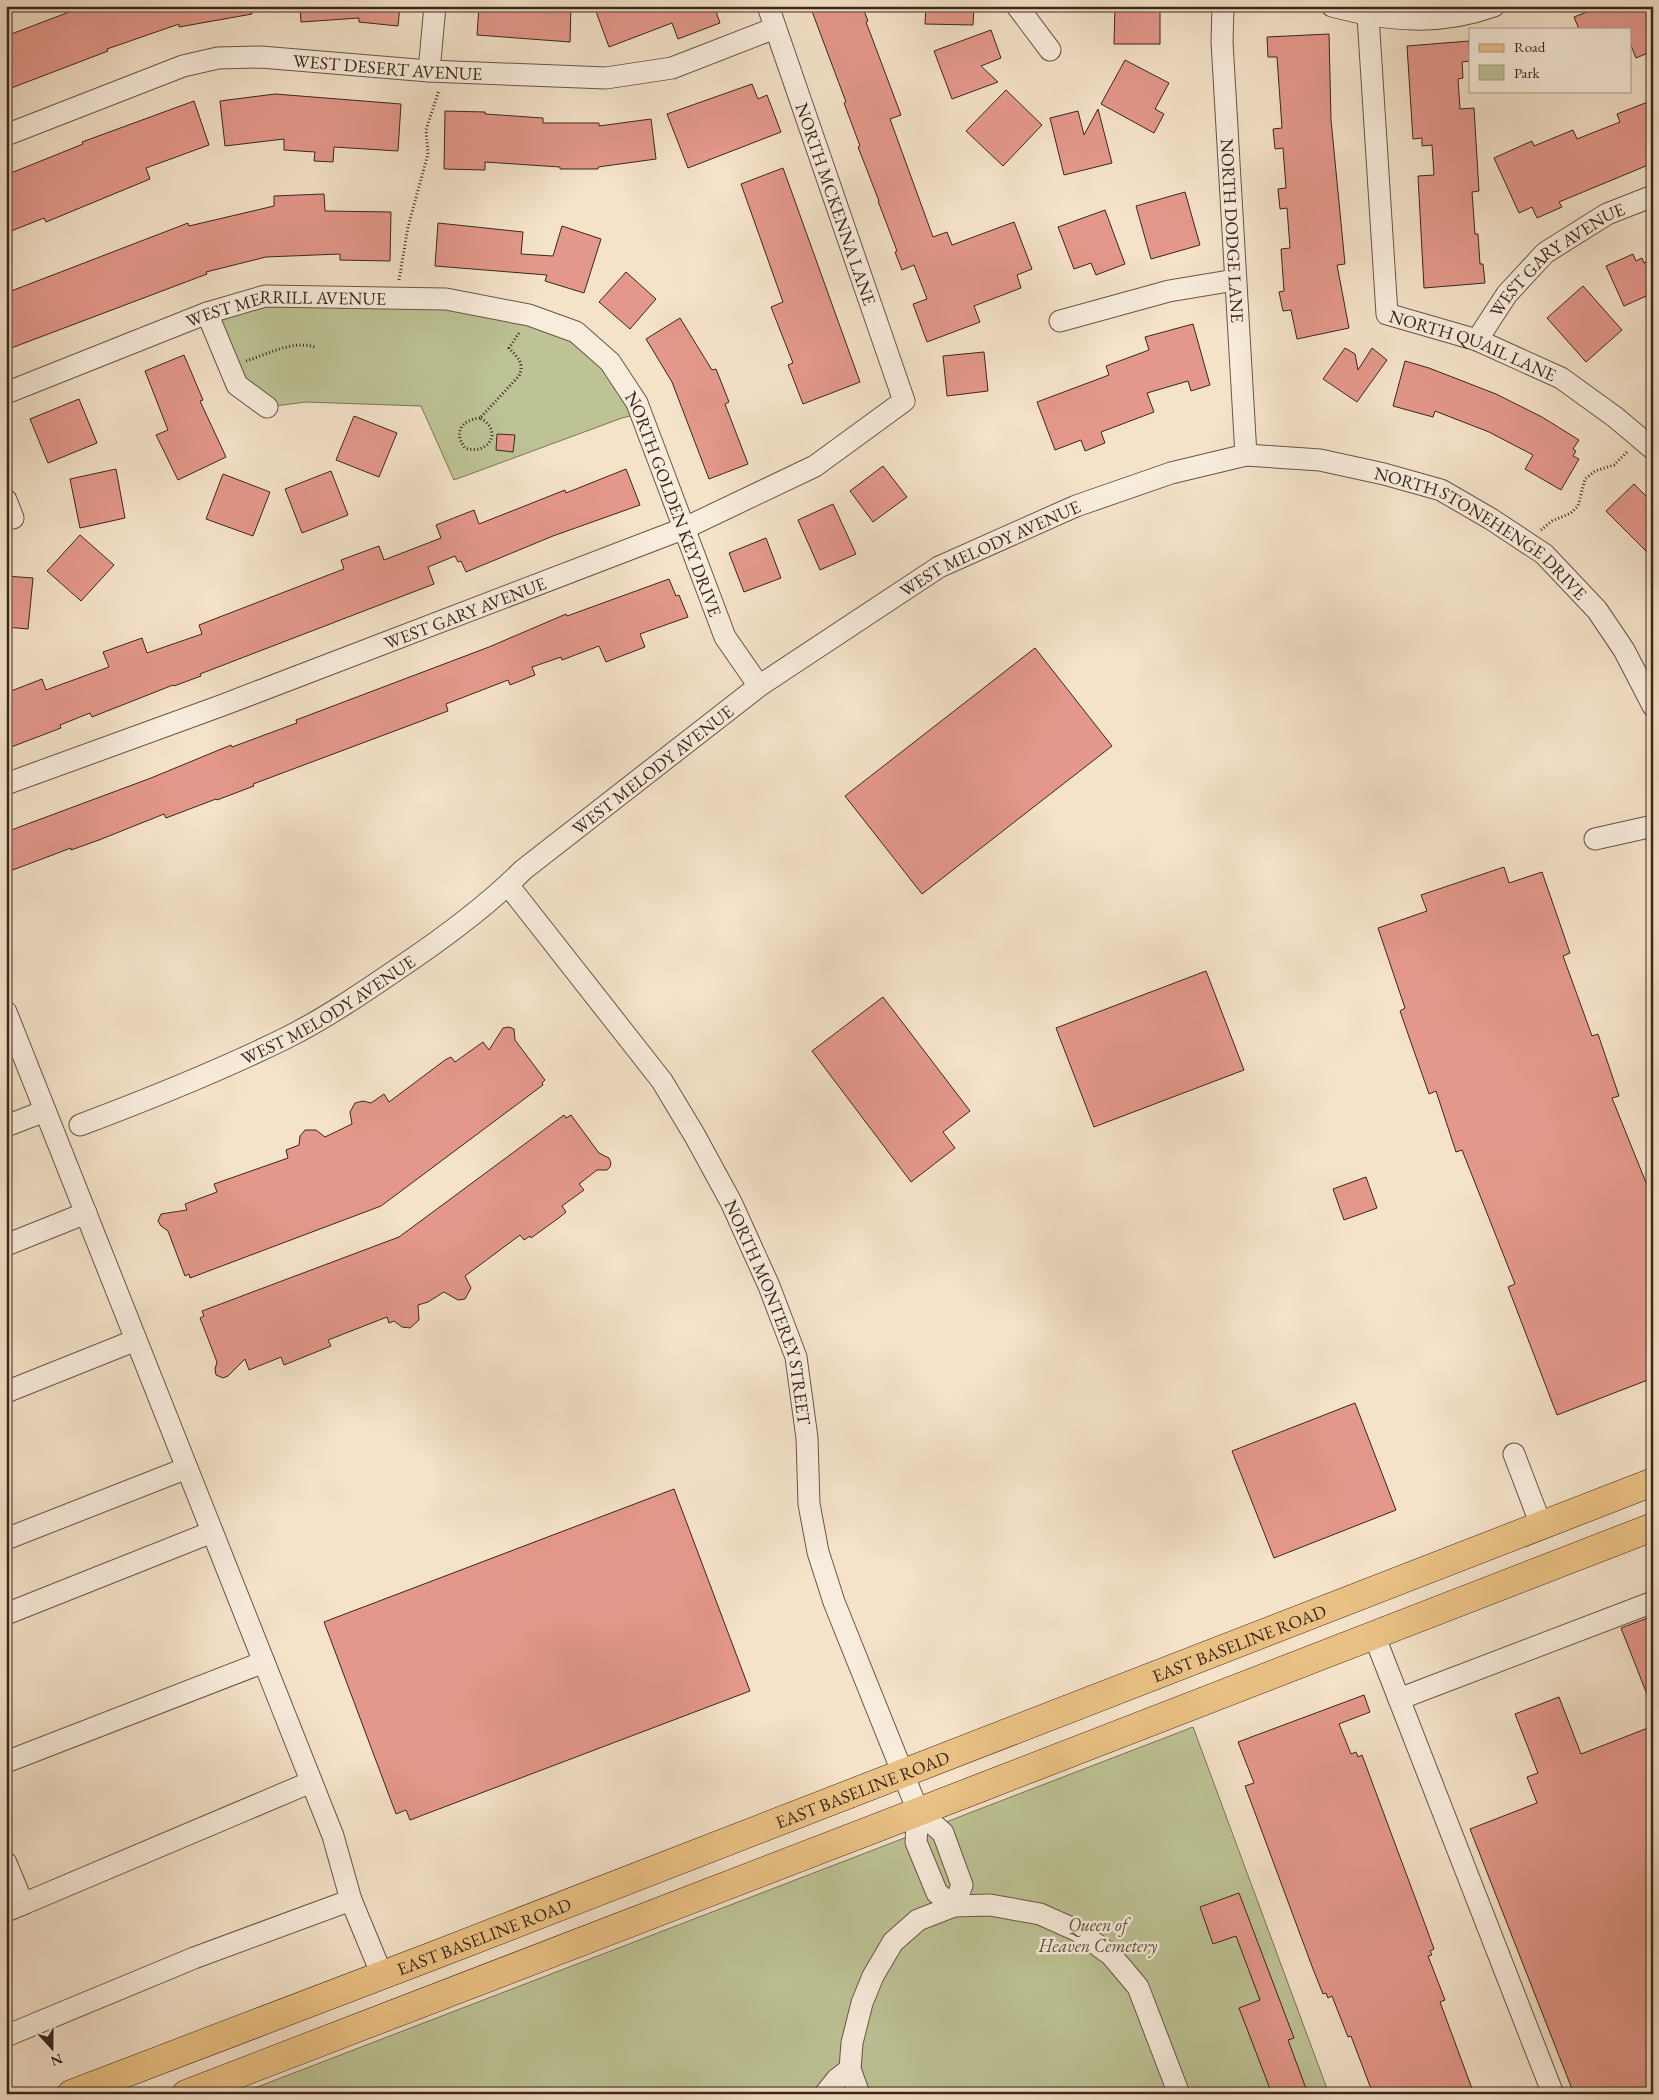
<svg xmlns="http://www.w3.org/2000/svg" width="1659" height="2100" viewBox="0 0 1659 2100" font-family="'EB Garamond',serif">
  <rect width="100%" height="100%" fill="#f4e2c9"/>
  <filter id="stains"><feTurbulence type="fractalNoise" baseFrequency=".004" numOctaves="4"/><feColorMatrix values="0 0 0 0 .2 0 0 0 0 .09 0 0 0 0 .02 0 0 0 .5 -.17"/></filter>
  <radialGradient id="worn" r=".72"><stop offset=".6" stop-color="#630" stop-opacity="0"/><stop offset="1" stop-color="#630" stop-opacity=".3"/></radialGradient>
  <path fill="#bdc395" stroke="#7c7458" d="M265,296L446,299L576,332L642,413L622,418L454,480L421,406L306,402L267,407L237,385L207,313Z
    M1193,1727L1329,2094H239Z"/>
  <path fill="#e4988b" stroke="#3b261c" d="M85,6H251L252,14L179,27V24L107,49L108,51L6,90V36Z
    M300,6H400L398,26L359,22V18L301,22Z
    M479,6H571L570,42L477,35Z
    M594,6H714L720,23L678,39L672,23L609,47Z
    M810,6H862L868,21L866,22L901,115L890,119L933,237L947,232L952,245L1014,222L1032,269L1017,275L1021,288L974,306L980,322L927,342L913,304L927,299L914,265L902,270L895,252L897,251L878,201H879L858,147L860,146L844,103L846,102Z
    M926,6H974L973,25L925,24Z
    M1115,6H1160V44H1114Z
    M1602,6H1653V51L1636,58L1630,43V29H1579L1574,17Z
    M991,30L1001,58L981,66L998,82L952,99L934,51Z
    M1329,34L1331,120L1345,264L1337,265L1349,328L1297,339L1291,310L1283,311L1279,292L1284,291L1281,249L1290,248L1287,208L1280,209L1278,189L1286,188L1283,148L1275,149L1273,129L1282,128L1277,57H1268L1267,37Z
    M1469,41L1470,61L1462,62L1463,78L1458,79L1460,109L1474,108L1479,191L1472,192L1475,234H1478L1480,264H1483L1485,283L1424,288L1418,176L1434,175L1432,145L1422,146V138L1413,139L1407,46Z
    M1125,60L1169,83L1155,109L1164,114L1154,133L1101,104Z
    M752,84L758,99L767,95L781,132L688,168L667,114Z
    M1006,90L1042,125L1003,166L966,131Z
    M275,94L401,104L398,151L334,147L333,162L314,161L315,152L284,150V139L225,146L220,101Z
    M1653,100V163L1559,202L1562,207L1537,218L1532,207L1519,213L1494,158L1532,141L1534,146L1573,130L1577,139L1620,122L1617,114Z
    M194,101L209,145L146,168L150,179L46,222L44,218L6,233V175L83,144L82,142Z
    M1098,109L1112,163L1064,175L1050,118L1078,111L1084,135Z
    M445,111L485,112V114L543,118V123H599V126L651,119L656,159L598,167V169H560V167L485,162V170L444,169Z
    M783,168L860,382L803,404L788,365L793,363L771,307L783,302L741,184Z
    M1185,192L1200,245L1151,259L1136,206Z
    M324,194L325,211L391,212L390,261L340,260V254L266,257L206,272L207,274L6,350V293L188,223L189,226L274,206V196Z
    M1105,210L1125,264L1096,275L1091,263L1074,269L1058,227Z
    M438,223L523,232L521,254L553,256L562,226L601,239L584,293L545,281L547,275L435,266Z
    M1633,254L1636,261L1642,258L1644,263L1653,259V293L1624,306L1606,266Z
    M626,272L656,299L630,329L599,302Z
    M1583,286L1622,330L1586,362L1547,318Z
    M680,318L712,370L716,369L729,402L725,404L748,464L709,479L672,382L646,339Z
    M1193,324L1210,385L1191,391L1188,381L1147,393L1154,412L1101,432L1105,443L1085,451L1081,440L1055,450L1037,402L1109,375L1106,366L1149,350L1145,337Z
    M1345,348L1355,354L1358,370L1372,348L1387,360L1357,402L1323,379Z
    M984,352L988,391L947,396L943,356Z
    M184,355L203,400L200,401L226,457L178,480L156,435L168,430L145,371Z
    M1405,361L1429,368L1496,394L1542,417L1579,440L1573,449L1576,451L1573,456L1579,459L1561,490L1525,469L1533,455L1489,432L1435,411L1433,417L1393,406Z
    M79,399L97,443L48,463L30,419Z
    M354,416L397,433L379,477L336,460Z
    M497,434L515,435L513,452L496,450Z
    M883,466L907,497L873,522L850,491Z
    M116,469L125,518L80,528L70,479Z
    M626,469L640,505L553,536L466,572L461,561L458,562L455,556L428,567L434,584L200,674L201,676L174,686L173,685L92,717L90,713L60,725L61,728L6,749V693L42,679L46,690L109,667L103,652L142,638L147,653L202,634L199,625L344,569L341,560L379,546L384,560L441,538L436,525L474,510L479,524L565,490L566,493Z
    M331,471L348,515L302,533L285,489Z
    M223,474L270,492L253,536L206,519Z
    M1634,484L1653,503V558L1606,511Z
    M833,504L856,554L820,570L798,520Z
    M80,535L114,565L81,601L47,571Z
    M766,538L781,578L744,592L729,553Z
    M6,576L33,578L28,629L6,627Z
    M669,579L676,596L679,595L688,617L640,634L645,647L606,662L599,646L562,660L561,657L532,667L535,675L510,685L508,680L446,704L448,711L253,784L254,786L217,800L216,799L166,818L164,814L99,840L71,850V848L10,871L6,863V832L151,778L231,745L232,747L297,723L296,720L489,647L566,614L567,616Z
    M1035,648L1112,746L922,894L845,796Z
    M1504,867L1509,883L1542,872L1570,953L1563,956L1592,1036L1598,1034L1619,1096L1612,1098L1653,1200V1378L1557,1415L1508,1287L1515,1284L1462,1150L1456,1152L1436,1091L1429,1094L1400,1011L1405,1008L1378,928L1427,911L1421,895Z
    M1206,971L1244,1070L1094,1127L1056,1028Z
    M883,997L970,1111L943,1132L955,1148L911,1182L812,1051Z
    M509,1027L514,1029L515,1040L545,1080L542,1083L543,1085L381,1206L190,1278L189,1274L185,1276L168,1231L161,1226L158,1221L161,1214L187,1210L185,1204L217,1192L214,1184L288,1158L286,1150L299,1145L300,1136L305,1130H316L325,1137L352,1124L350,1112L355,1103L363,1101L371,1103L384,1094L389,1102L445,1060L451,1057L455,1062L483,1042L489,1050L503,1028Z
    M564,1115L566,1118L571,1115L599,1153L609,1158L611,1163L610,1167L607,1170H597L579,1184L584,1190L562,1206L566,1212L560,1217L531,1238L530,1236L524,1240L520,1235L465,1276L471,1288L465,1299L458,1300L444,1292L428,1302L418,1305L419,1320L410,1328L402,1327L394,1321L389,1323L387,1317L328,1340L331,1346L284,1365L281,1357L249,1370L245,1359L228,1376L223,1378L216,1375L215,1369L217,1362L200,1318L204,1316L202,1311L399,1237Z
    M1366,1177L1377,1208L1344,1220L1333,1189Z
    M1355,1403L1396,1510L1274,1558L1232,1451Z
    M674,1489L750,1691L410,1820L406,1810L396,1814L324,1622Z
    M1653,1616V1707H1652L1621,1628Z
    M1364,1695L1370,1712L1339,1724L1351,1754L1356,1752L1358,1757L1362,1755L1426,1927L1434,1949L1430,1951L1432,1955L1428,1956L1445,2000L1440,2002L1474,2094H1373L1351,2036L1348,2037L1332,1996L1328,1998L1326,1993L1323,1994L1313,1969L1245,1786L1254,1783L1238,1742Z
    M1559,1697L1581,1754L1653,1726V2094H1574L1470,1829L1537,1803L1527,1777L1538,1773L1515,1714Z
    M1239,1893L1294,2038L1288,2040L1308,2094H1272L1239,2008L1260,2000L1236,1936L1213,1944L1200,1907Z"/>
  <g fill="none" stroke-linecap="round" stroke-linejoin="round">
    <g stroke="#695547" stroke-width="23">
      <g id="minor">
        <path d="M1017,6L1050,50"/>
        <path id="s1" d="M1223,6L1222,42L1246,455"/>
        <path d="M1332,6C1388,21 1439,26 1494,6"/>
        <path id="s2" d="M1368,16L1387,314L1477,340L1561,378L1615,417L1653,449"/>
        <path d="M429,71L435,6"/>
        <path id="s3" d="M6,135L183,66L218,58L261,57L429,71L606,78L672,68L775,28"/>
        <path d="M207,313L237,385L267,407"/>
        <path d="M1060,321L1169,291L1235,280"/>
        <path id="s4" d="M1477,340L1507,294L1545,253L1607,214L1653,196"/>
        <path id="s5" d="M6,393L207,313L265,296L446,299L529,315L576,332L610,362L637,403L725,637L759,686"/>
        <path d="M6,500L13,518"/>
        <path id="s6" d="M6,784L223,705L685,528L815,466L904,401L768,6"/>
        <path d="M1595,839L1653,826"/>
        <path id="s7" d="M508,885L662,1081L695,1136L731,1202L769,1286L796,1357L807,1438L809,1504L818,1552L834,1602L918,1811L916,1842L937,1893L954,1906L962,1885L943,1833L918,1811"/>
        <path d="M6,1012L333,1836L351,1900"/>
        <path id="s8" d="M80,1125C149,1099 219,1071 286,1038C326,1018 364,992 402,966C445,937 486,907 523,870L759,686L939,567L1076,506L1171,473L1246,455L1320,460L1384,474L1441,490L1491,519L1544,554L1597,610L1624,650L1653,706"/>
        <path d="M6,1126L45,1111"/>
        <path d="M6,1245L86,1213"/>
        <path d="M6,1392L136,1340"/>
        <path d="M1514,1454L1541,1525"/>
        <path d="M6,1539L187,1468"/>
        <path d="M6,1614L212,1532"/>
        <path d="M1374,1635L1553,2094"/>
        <path d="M1399,1699L1653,1602"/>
        <path d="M6,1762L264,1662"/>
        <path d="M6,1863L23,1904L6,1911"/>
        <path d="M23,1904L311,1782"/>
        <path d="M6,2036L194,1958L351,1900L382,1975"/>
        <path d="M825,2094L837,2079L850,2069"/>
        <path d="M859,2094L850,2069L852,2043L862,2003L873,1976L893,1942L918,1920L954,1906L990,1905L1040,1914L1078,1931L1111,1955L1138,1987L1179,2094"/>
      </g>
    </g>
    <g stroke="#3b261c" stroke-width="29">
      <g id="major">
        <path id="s9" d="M71,2094L435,1955L1653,1482"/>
        <path d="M186,2094C676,1906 1164,1717 1653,1527"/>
      </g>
    </g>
    <path stroke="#3b261c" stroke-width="3" stroke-dasharray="1 2.5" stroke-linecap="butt" d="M399,280L408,227L428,154L426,130L439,90
      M246,361C269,354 291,340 315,347
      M480,418C462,420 453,432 465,448C488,456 504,431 480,418L519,376C525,363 517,357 509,348L519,333
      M1541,530L1552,521L1571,513L1578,506L1585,479L1595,471L1614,465L1627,452"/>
    <use href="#minor" stroke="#f8ecdc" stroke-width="21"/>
    <use href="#major" stroke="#eac184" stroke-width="28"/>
  </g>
  <g text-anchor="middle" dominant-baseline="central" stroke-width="5" stroke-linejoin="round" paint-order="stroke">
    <g font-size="18" fill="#3b261c" stroke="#f8ecdc">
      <text stroke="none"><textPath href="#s3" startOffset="396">WEST DESERT AVENUE</textPath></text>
      <text transform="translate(836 204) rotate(71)">NORTH MCKENNA LANE</text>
      <text stroke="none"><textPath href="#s1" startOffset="225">NORTH DODGE LANE</textPath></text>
      <text stroke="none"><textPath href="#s4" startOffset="116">WEST GARY AVENUE</textPath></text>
      <text stroke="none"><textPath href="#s5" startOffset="296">WEST MERRILL AVENUE</textPath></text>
      <text stroke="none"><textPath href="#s2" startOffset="390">NORTH QUAIL LANE</textPath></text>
      <text stroke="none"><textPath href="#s5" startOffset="794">NORTH GOLDEN KEY DRIVE</textPath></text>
      <text stroke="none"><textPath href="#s8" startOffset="1612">NORTH STONEHENGE DRIVE</textPath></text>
      <text stroke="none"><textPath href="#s8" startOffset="1084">WEST MELODY AVENUE</textPath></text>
      <text stroke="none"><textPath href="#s6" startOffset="490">WEST GARY AVENUE</textPath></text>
      <text stroke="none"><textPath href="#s8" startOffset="679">WEST MELODY AVENUE</textPath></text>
      <text stroke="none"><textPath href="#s8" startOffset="274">WEST MELODY AVENUE</textPath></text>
      <text stroke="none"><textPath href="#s7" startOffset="506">NORTH MONTEREY STREET</textPath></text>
      <text stroke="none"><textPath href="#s9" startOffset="1252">EAST BASELINE ROAD</textPath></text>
      <text stroke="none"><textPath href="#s9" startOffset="848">EAST BASELINE ROAD</textPath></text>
      <text stroke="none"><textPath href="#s9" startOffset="442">EAST BASELINE ROAD</textPath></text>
    </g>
    <g font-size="18" font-style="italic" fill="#5c4d3a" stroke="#f8ecdc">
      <text x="1098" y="1924">Queen of<tspan x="1098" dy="21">Heaven Cemetery</tspan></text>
    </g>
  </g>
  <rect width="1659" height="2100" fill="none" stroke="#f4e2c9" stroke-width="25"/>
  <rect x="8" y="8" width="1644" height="2085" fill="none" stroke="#3b261c" stroke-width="2.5"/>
  <rect x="12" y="12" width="1634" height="2075" fill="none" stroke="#3b261c"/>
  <rect x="1469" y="28" width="162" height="65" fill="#f8ecdc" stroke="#ac9d8f"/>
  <rect x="1479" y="44" width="25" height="8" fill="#eac184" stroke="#ac9d8f"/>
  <text x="1514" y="52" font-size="15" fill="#3b261c">Road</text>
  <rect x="1479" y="65" width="25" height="15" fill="#bdc395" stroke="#ac9d8f"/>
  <text x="1514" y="78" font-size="15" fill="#3b261c">Park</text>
  <g transform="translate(52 2048) rotate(159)" stroke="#f8ecdc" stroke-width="4" paint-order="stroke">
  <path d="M0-4L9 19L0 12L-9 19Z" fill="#3b261c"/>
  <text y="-8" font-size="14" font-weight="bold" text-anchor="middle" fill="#3b261c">N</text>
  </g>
  <rect width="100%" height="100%" filter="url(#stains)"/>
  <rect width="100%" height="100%" fill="url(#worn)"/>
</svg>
